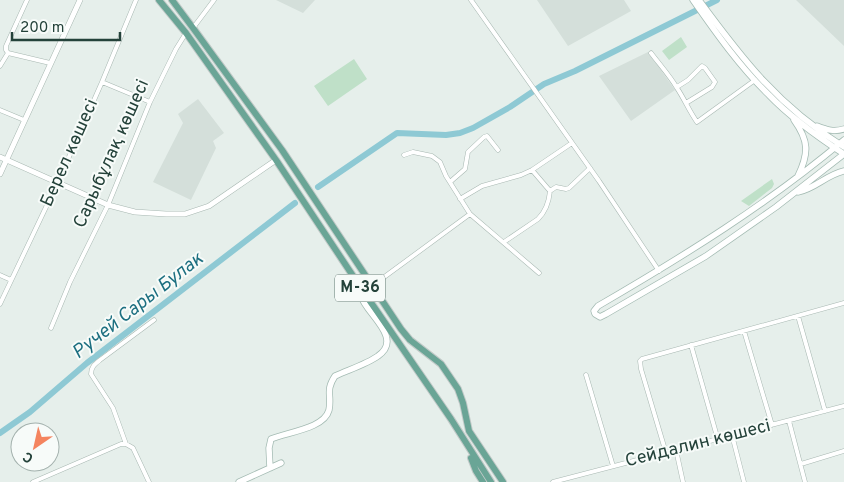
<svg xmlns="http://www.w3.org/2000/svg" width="844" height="482" viewBox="0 0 844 482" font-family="Overpass,sans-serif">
  <rect width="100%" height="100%" fill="#e6efeb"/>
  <path fill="#d4dfda" d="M276,0H315L303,13Z
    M537,0H624L631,11L568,46Z
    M796,0H844V46L843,45Z
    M648,52L675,90L631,121L599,76Z
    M198,99L224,133L213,141L216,148L191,200L153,182L183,123L178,114Z"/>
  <path fill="#bfe0c8" d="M681,37L687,47L669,60L662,51Z
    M354,59L367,79L328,106L314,86Z
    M772,179L774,184L772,188L749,206L741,201Z"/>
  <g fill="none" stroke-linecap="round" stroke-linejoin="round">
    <path stroke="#8ec9d4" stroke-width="6" d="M318,187L397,133L446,135L460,133L473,128L510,107L544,84L575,71L717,0
      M0,433L30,412L87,363L295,203"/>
    <g stroke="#a8b8b2" stroke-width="5">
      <path id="minor" d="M471,0L599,181L659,271
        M193,28L214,0
        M8,53L6,50V46L27,0
        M651,53C660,65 670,76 677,88C685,100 689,111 697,122L755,80
        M0,66L8,53L50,63
        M102,82L150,102
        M677,87L688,80L702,66L705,68L715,82L712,87L686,103
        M0,110L24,120
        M404,155L413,152L432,156L440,162L446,176L470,214L539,273
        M450,182L465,169L468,152L484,137L487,136L498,150
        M550,191L556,187L566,189L569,188L590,168
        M460,199L482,186L521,175L532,170L572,143
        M504,242L538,219C545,212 549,202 550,191L532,170
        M0,275L11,280
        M372,286L470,214
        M0,304L57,184L102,82L136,0
        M798,316L825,411
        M51,328L70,282L108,205L150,102L176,49L186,33
        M744,331L772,425
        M691,345L718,440
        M586,375L613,466
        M789,421L805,482
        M732,435L744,482
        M126,444L113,408L91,374C91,367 95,364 100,360L154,320
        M676,450L683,482
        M666,453L641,369L640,361L642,359L844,303
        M801,464L844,451
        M33,482L121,444H126L133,448L149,482
        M553,482L844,406"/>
    </g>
    <g stroke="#a8b8b2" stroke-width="6">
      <path id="tertiary" d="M0,157L108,205L135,212L166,214H185L209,206L276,160
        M0,174L80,0"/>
    </g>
    <g stroke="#a4bbb3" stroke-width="7">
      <path id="secondary" d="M693,0C716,33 740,67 769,95C791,118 818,137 844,154
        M699,0C743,60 779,107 844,147
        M794,120C809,141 809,153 798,176
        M817,126C827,130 834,132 844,129
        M844,140C768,204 684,256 598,306L594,311L595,314L600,317L606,314L706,256L776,207L844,154
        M798,192C815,189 826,175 844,171
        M270,468L269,448L271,439C287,432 324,429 329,410C332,395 325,391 335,376C348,370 367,364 378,356C404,338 366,314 361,296C360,293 361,290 361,288
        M239,482L281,463"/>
    </g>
    <g stroke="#c2cac8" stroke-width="8">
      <path id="primary" d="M159,0L186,33L276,160L361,288L451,419L491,482
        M172,0L193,28L282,150L401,329L410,340L441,364L458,389L463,403L469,431L503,482
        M471,458L476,471L483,482"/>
    </g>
    <use href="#minor" stroke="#fff" stroke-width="4"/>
    <use href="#tertiary" stroke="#fff" stroke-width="5"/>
    <use href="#secondary" stroke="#fff" stroke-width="5.5"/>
    <use href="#primary" stroke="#6aa596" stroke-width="6"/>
  </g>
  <g text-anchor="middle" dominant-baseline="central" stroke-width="4" stroke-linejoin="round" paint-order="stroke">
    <rect fill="#f7fbf9" stroke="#637a73" stroke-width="1" x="335" y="274.5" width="50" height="27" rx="4"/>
    <g font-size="16" font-weight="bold" fill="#24423a">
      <text x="360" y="288">M-36</text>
    </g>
    <g font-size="18" fill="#24423a" stroke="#f7fbf9">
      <text transform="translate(70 153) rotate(-66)">Берел көшесі</text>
      <text transform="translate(112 154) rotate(-66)">Сарыбұлақ көшесі</text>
      <text transform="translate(698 444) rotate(-14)">Сейдалин көшесі</text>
    </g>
    <g font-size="19" font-style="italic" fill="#1c6f80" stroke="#f7fbf9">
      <text transform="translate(138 306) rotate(-38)">Ручей Сары Булак</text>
    </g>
  </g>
  <g transform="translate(35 447) rotate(214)"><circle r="24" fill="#f7fbf9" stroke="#a3b1ad"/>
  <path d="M0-4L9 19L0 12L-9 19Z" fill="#f4845f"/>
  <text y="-8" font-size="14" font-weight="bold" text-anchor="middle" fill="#24423a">С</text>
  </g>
  <path d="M12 32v8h108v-8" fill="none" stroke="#24423a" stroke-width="2.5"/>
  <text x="20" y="32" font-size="15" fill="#24423a" stroke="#f7fbf9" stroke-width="4" paint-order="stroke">200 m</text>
</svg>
